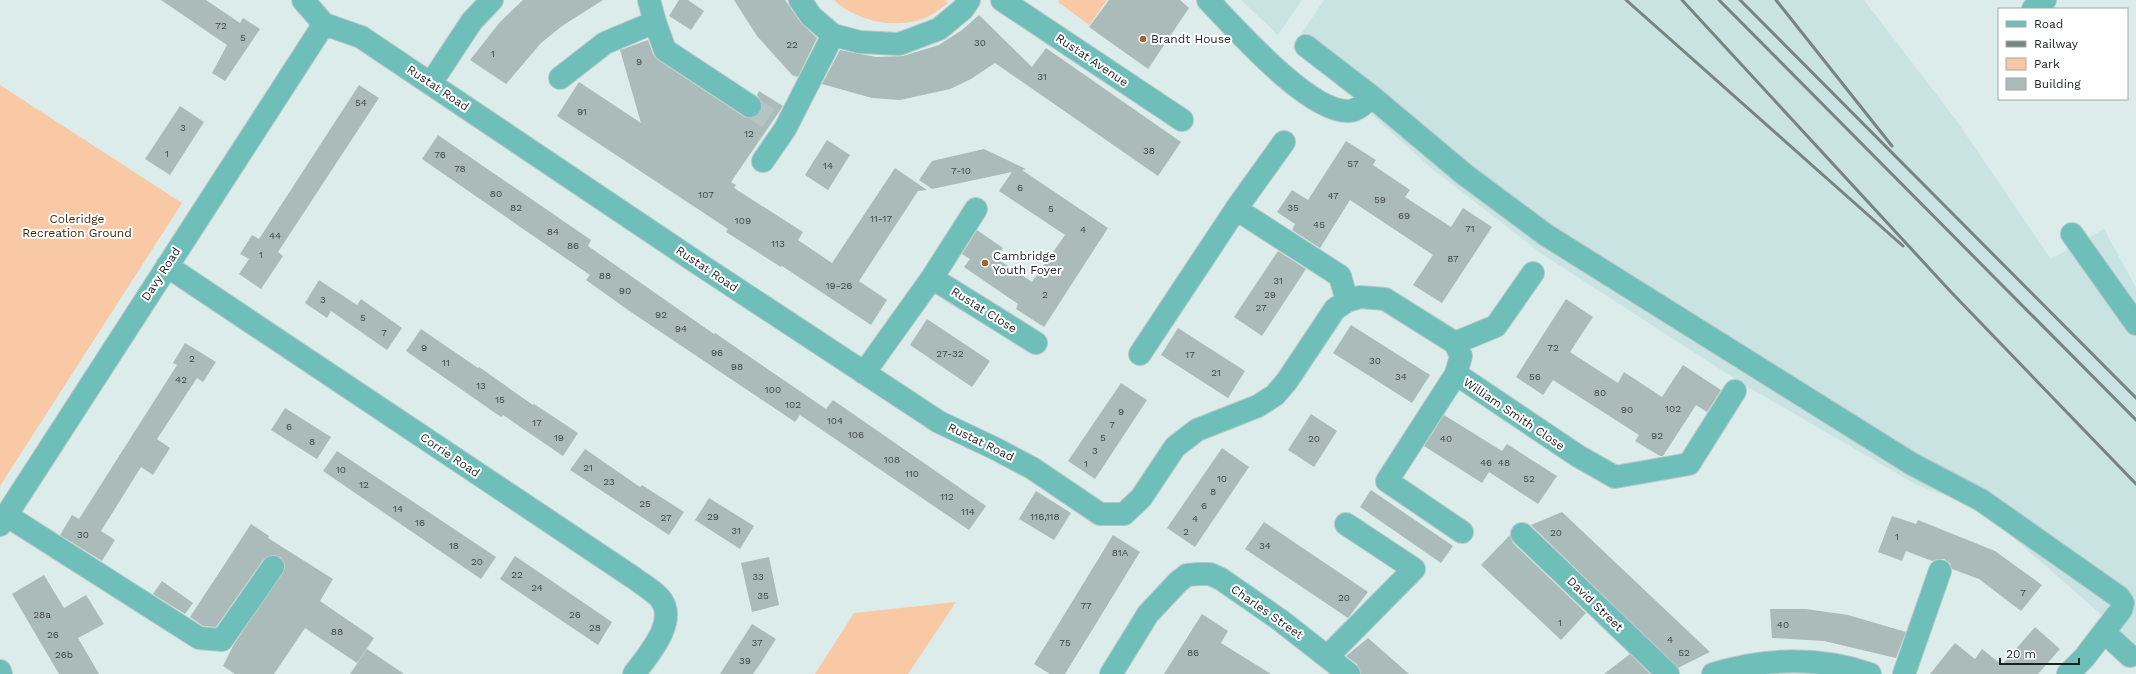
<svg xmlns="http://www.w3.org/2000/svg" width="2136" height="674" viewBox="0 0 2136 674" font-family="'Work Sans',sans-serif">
  <rect width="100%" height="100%" fill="#dbeceb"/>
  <path fill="#c8e3e1" d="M1241,0H1302L1278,35Z
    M1324,0H1864L1956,120L2051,259L2104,229L2136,288V645L1992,519L1961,501L1917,485L1743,384L1542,254L1431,168L1362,106L1292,48Z"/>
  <path fill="#f9c9a6" d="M834,0H945L948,3C941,8 933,15 925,18C896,30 856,21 834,0Z
    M1059,0H1107L1089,25L1058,2Z
    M0,85L182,203L0,486Z
    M956,602L908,674H815L854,613Z"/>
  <path fill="#aabbba" d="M161,0H206L240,23L243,18L260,29L225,81L212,73L227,45Z
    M523,0H603L562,26L541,43L506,84L470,60L500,22Z
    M679,0H688L704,11L691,30L669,16Z
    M734,0H785L801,23L817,38L798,77L792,75L757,36Z
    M1109,0H1180L1189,8L1148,69L1089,27Z
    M979,15L1032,67L1046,48L1181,142L1158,176L995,63L971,79L950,89L900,100L872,98L822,84L840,50L876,57L903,56L939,45L962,30Z
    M648,40L653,54L658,60L743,116L749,118L755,117L761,113V101L757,95L759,91L783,106L731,182L736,185L734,188L803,232L798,240L832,263L895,168L927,190L918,191L859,281L887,300L871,325L782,266L781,267L726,232L728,229L557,116L579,82L641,123L620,50Z
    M359,85L379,98L278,252L283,256L261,289L239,274L249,259L240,254L252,235L259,239Z
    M180,106L204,122L170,175L145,159Z
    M438,135L591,240L588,246L714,334L715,333L826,409L833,400L986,506L969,530L800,415L795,422L628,310L586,280L590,275L422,159Z
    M827,140L850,155L828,190L805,175Z
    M1346,141L1376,160L1373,165L1410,190L1405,197L1451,227L1463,208L1492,227L1442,303L1413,285L1433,255L1350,200L1320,248L1292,230L1295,224L1277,212L1292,190L1308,200Z
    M984,149L1026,169L1022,170L1108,228L1044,327L1016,309L1018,304L964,267L970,259L962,254L977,230L1003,248L996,258L1032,282L1065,235L999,191L1012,172L932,189L919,180L932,161Z
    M1278,251L1306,269L1262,336L1234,317Z
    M319,280L357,305L361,299L402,328L387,350L331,311L327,318L305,303Z
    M1566,299L1593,317L1570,352L1618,383L1624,372L1662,397L1683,365L1721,390L1707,412L1696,405L1663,456H1660L1635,441L1639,435L1553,380L1543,395L1516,377Z
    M927,319L990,361L972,387L910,345Z
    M1351,325L1430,375L1412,403L1333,353Z
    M1178,328L1245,371L1228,398L1161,355Z
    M421,329L478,368L479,367L533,405L534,404L578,433L563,456L503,415L501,417L406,351Z
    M185,343L216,362L203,382L197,378L157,439L170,448L153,475L141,467L101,531L115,540L102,561L60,535L72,515L79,519L177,365L173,363Z
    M1121,383L1147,400L1095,479L1068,461Z
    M285,408L331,437L317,459L271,430Z
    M1311,414L1337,431L1314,467L1288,450Z
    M1444,415L1502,451L1507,444L1557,476L1538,504L1489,472L1482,483L1424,446Z
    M1222,448L1249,467L1195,547L1167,528Z
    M585,449L640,487L642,485L684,512L669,535L570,470Z
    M337,451L496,557L481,579L323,471Z
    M1371,490L1453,546L1441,563L1360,507Z
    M1036,491L1071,513L1054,540L1019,519Z
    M709,498L754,526L740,549L695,520Z
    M1562,512L1710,652L1678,668L1531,525Z
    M1892,516L1916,524L1918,520L1995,551L2042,585L2021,611L1979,579L1952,569L1950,563L1944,559H1938L1932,561L1906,551L1902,561L1878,552Z
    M1264,522L1368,592L1348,618L1245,549Z
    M251,524L269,536L268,538L333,579L320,601L374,638L357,663L305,628L274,674H235L223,666L233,646L285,568L284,562L280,557L274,555L263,560L216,627L203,626L190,617Z
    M1113,535L1140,552L1065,674H1050L1034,664Z
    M1510,535L1513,543L1586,613L1561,640L1481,565Z
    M515,556L612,622L598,645L500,579Z
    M769,557L779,605L752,612L741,563Z
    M44,575L64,608L86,595L104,624L78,638L99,674H59L12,594Z
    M162,581L193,603L185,614L153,594Z
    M1770,609H1806L1848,615L1906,632L1896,658L1824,641L1772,638Z
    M1202,614L1228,631L1221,643L1271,674H1164Z
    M752,624L776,639L762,661L753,674H720Z
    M2035,627L2060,649L2038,674H1930L1955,643L1975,659L1982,649L2002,665Z
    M1368,638L1409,674H1361L1357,664L1346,656Z
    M367,649L404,674H350Z
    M1630,654L1650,674H1604Z"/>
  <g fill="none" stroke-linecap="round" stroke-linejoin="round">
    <path stroke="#b5c4c3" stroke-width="22" stroke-dasharray="22 11" stroke-linecap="butt" d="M750,106L772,121"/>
    <g stroke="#b9c8c7" stroke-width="24">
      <path id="minor" d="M303,0L324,24L361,37L696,262L939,422L994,448L1032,468L1100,514H1124L1141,498L1175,447L1197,430L1258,406L1275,395L1287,381L1335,309L1347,301L1360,297L1385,299L1455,343L1461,356L1456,374L1578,456L1615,477L1689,464L1735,391
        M649,0L655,22
        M800,0L811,16L833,35L860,42L899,44L939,29L963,9L969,0
        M1002,0L1182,120
        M1208,0C1235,28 1309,113 1349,111C1359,110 1365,103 1371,96
        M2033,9L2045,0
        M1306,46L1371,96L1464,174L1546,235L1912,464L1981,500L2119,597L2123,603L2121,610L2104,632
        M560,78L605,43L655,22L665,50L750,106
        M431,83L472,21L492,0
        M763,161L785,129L833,35
        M1236,209L1284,142
        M2072,234L2136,324
        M167,266L634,578C642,584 652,590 659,597C680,620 648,655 634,674
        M932,278L1036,343
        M1455,343L1496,326L1533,273
        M1140,354L1236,209L1340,276L1347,301
        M864,373L932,278L976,209
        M1456,374L1387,481L1462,532
        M6,515L199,638L222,640L273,567
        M0,525L324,24
        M1522,534L1668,674
        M1328,656L1414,569L1346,524
        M0,671L1,674
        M1111,674L1148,614L1178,582L1187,575L1199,574H1210L1221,579L1280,620L1349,674
        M1713,674C1765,658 1817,656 1870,674
        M1904,674L1940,571
        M2068,674L2084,658L2104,632L2130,656"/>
    </g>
    <use href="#minor" stroke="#6ebeb9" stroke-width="22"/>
    <path stroke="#788383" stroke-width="3" d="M1626,0L1903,246
      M1682,0L1951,292L2136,484
      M1719,0L2136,420
      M1740,0L2136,398
      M1776,0L1892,146"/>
  </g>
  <g fill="#a3632c" stroke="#fff" stroke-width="1.5">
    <circle cx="1143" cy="39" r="4"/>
    <circle cx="985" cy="263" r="4"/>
  </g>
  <g text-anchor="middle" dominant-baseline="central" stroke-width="4" stroke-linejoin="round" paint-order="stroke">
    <g font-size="10" fill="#404848">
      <text x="221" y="25">72</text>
      <text x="243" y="37">5</text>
      <text x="980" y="42">30</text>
      <text x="792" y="44">22</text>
      <text x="493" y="53">1</text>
      <text x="639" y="61">9</text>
      <text x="1042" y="76">31</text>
      <text x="361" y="102">54</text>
      <text x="582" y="111">91</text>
      <text x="183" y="127">3</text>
      <text x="749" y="133">12</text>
      <text x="1149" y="150">38</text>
      <text x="167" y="153">1</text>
      <text x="440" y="154">76</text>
      <text x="1353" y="163">57</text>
      <text x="828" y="165">14</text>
      <text x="460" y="168">78</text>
      <text x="961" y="170">7-10</text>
      <text x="1020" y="187">6</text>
      <text x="496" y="193">80</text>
      <text x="706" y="194">107</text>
      <text x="1333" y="195">47</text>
      <text x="1380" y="199">59</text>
      <text x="516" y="207">82</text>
      <text x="1293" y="207">35</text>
      <text x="1051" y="208">5</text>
      <text x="1404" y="215">69</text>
      <text x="881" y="218">11-17</text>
      <text x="743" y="220">109</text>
      <text x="1319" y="224">45</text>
      <text x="1470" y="228">71</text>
      <text x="1083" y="229">4</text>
      <text x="553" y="231">84</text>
      <text x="275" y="235">44</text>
      <text x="778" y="243">113</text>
      <text x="573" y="245">86</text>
      <text x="261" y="254">1</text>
      <text x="1453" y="258">87</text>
      <text x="605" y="275">88</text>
      <text x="1278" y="280">31</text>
      <text x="839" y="285">19-26</text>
      <text x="625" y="290">90</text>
      <text x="1045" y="294">2</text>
      <text x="1270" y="294">29</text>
      <text x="323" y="299">3</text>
      <text x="1261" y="307">27</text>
      <text x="661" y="314">92</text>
      <text x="363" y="317">5</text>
      <text x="681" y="328">94</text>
      <text x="384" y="332">7</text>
      <text x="424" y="347">9</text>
      <text x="1553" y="347">72</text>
      <text x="717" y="352">96</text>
      <text x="950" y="353">27-32</text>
      <text x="1190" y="354">17</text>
      <text x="192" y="358">2</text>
      <text x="1375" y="360">30</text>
      <text x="446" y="362">11</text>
      <text x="737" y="366">98</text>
      <text x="1216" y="372">21</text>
      <text x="1401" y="376">34</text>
      <text x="1535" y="376">56</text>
      <text x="181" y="379">42</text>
      <text x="481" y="385">13</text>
      <text x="773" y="389">100</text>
      <text x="1600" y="392">80</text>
      <text x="500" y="399">15</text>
      <text x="793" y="404">102</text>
      <text x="1673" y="408">102</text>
      <text x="1627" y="409">90</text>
      <text x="1121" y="411">9</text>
      <text x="835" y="420">104</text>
      <text x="537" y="422">17</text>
      <text x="1112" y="424">7</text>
      <text x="289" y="426">6</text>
      <text x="856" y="434">106</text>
      <text x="1657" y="435">92</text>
      <text x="559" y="437">19</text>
      <text x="1103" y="437">5</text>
      <text x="1314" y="438">20</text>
      <text x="1446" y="438">40</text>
      <text x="312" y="441">8</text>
      <text x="1095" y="450">3</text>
      <text x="892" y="459">108</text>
      <text x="1486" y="462">46</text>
      <text x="1504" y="462">48</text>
      <text x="1086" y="463">1</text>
      <text x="588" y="467">21</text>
      <text x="341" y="469">10</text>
      <text x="912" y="473">110</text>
      <text x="1222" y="478">10</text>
      <text x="1529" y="478">52</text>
      <text x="609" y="481">23</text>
      <text x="364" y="484">12</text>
      <text x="1213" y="491">8</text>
      <text x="947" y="496">112</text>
      <text x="645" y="503">25</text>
      <text x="1204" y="505">6</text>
      <text x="398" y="508">14</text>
      <text x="968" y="511">114</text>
      <text x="713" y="516">29</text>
      <text x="1045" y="516">116,118</text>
      <text x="666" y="517">27</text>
      <text x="1195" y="518">4</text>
      <text x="420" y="522">16</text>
      <text x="736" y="530">31</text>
      <text x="1186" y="531">2</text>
      <text x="1556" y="532">20</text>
      <text x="83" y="534">30</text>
      <text x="1897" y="536">1</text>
      <text x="454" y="545">18</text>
      <text x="1265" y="545">34</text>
      <text x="1120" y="552">81A</text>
      <text x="477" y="561">20</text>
      <text x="517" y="574">22</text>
      <text x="758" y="576">33</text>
      <text x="537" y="587">24</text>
      <text x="2023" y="592">7</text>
      <text x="763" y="595">35</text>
      <text x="1344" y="597">20</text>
      <text x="1086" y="605">77</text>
      <text x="42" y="614">28a</text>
      <text x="575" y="614">26</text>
      <text x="1560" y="622">1</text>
      <text x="1783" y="624">40</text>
      <text x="595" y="627">28</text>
      <text x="337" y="631">88</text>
      <text x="53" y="634">26</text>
      <text x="1670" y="639">4</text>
      <text x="757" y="642">37</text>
      <text x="1065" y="642">75</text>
      <text x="1193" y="652">86</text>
      <text x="1684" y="652">52</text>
      <text x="64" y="654">26b</text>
      <text x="745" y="660">39</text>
    </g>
    <g font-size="12" fill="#1c2222" stroke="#fff" text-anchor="start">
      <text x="1151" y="39">Brandt House</text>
      <text x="993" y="256">Cambridge<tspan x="993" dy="14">Youth Foyer</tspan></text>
    </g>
    <g font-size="12" fill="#1c2222" stroke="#fff">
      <text transform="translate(1092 60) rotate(34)">Rustat Avenue</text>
      <text transform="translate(438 88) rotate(34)">Rustat Road</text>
      <text transform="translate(707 269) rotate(34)">Rustat Road</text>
      <text transform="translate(161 274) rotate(-57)">Davy Road</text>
      <text transform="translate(984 310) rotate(32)">Rustat Close</text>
      <text transform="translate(1514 414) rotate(34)">William Smith Close</text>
      <text transform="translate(981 442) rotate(26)">Rustat Road</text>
      <text transform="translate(450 455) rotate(34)">Corrie Road</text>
      <text transform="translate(1595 604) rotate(44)">David Street</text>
      <text transform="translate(1267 612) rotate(35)">Charles Street</text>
    </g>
    <g font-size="12" fill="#45270e" stroke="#fff">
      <text x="77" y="219">Coleridge<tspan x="77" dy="14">Recreation Ground</tspan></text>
    </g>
  </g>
  <rect x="1998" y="8" width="130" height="92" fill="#ffffff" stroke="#a4a7a7"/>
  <rect x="2006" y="21" width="20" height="6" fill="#6ebeb9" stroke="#a4a7a7"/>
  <text x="2034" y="28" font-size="12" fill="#1c2222">Road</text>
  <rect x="2006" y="41" width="20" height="6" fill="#788383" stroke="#a4a7a7"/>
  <text x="2034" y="48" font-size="12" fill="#1c2222">Railway</text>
  <rect x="2006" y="58" width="20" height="12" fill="#f9c9a6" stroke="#a4a7a7"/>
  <text x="2034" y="68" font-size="12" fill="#1c2222">Park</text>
  <rect x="2006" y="78" width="20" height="12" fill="#aabbba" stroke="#a4a7a7"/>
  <text x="2034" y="88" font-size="12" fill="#1c2222">Building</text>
  <path d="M2000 658v6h79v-6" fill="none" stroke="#1c2222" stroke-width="2"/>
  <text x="2006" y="658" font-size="12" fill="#1c2222" stroke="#ffffff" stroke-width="3" paint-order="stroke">20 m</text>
</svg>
